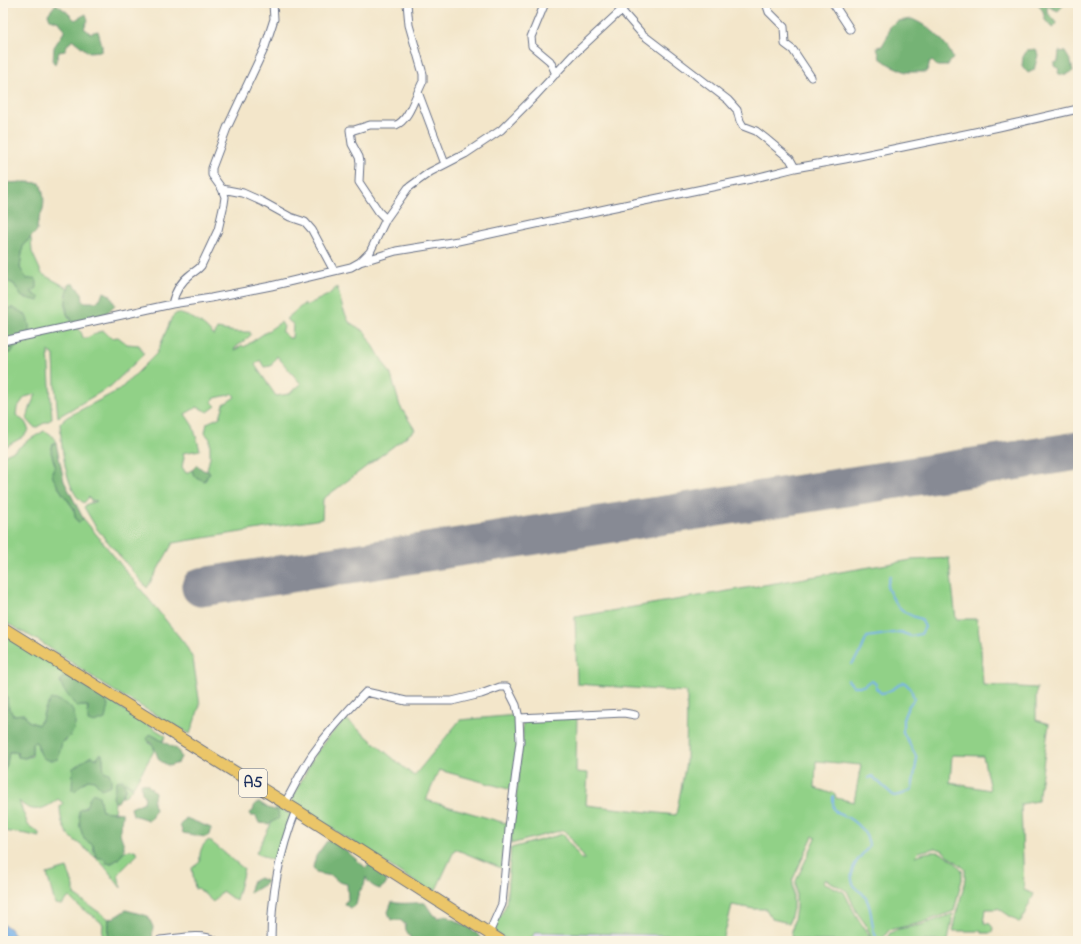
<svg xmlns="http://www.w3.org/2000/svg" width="1081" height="944" viewBox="0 0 1081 944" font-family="'Indie Flower',sans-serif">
  <rect width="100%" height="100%" fill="#fcf5e5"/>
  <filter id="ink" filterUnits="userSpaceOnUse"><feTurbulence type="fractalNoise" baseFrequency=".025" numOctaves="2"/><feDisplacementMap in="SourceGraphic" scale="8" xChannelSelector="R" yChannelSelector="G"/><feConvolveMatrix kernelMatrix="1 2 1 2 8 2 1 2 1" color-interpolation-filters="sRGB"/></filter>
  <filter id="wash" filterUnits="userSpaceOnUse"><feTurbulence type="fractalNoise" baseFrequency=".012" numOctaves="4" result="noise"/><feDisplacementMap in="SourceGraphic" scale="16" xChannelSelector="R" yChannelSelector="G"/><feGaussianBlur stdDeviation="0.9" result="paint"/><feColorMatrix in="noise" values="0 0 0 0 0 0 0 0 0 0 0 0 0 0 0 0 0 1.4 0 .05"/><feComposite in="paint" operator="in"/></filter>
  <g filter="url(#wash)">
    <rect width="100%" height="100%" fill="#f3e6ca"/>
    <path fill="#dfd5f5" d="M534,932L701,936L724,941H530Z"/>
    <path fill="#91d187" stroke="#568072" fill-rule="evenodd" d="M31,238L32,252L42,274L68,288C67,296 64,306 67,314C71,323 81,327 83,338H87L98,332L104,331L111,338L118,337L127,344L139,345L144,354L111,386L58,417L55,385L54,355L48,351L52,419L35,428L27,419L31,405L36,394L25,397L17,408L16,415L25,422L29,430L23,437L3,448V353H11L14,347L26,339L13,308L3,309V279L14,284L22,297L31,292L27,280L20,268L23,245Z
      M337,287L343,309L349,322L365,332L391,375L400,406L415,430L323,499L322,519L173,543L147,588L97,529L84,507L87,504L97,501L90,500L89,497L84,503C65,493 61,442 60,423L67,417L119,390L137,373L157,353L172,317L177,313C194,317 203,323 214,336L217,329L236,332H250L251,335L235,348L234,351L242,345L244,347L281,322L284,327L282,332L289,338H292L293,324L286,319L305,303V306L328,295ZM277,356L301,384L289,394L276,396L255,365L260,360L264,367L271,366ZM232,393L235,397L224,404L220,417L207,423L205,433L210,439V457L207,470L210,472L205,481L194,476L192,470L186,473L182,467L184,457L183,453L200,450L193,426L185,414L197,407L208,412L216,406L212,402L215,398L229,395Z
      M44,431C50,433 54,436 56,443H53L51,452L55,465L52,472L58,487L74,509L75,517L82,521L83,518L185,644L193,659L200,705L190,734L114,691L39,641L3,621V456L16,450L27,441Z
      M949,558L956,619H977L981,650L983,685L1037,688L1036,696V720L1049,724L1038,801L1021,804L1024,890L1034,894L1020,923L998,908L997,909H986L984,923L990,924L993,928L992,933H981V931H953C954,910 967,890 965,869L942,850L935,848L919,852L915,856C938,848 945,851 962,870V879L954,911L921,923L889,930L883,938V941H874L871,938L866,925L856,911L847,891L825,879L823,882L844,892L854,912L872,941H810L791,937L796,908V881L816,838L813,836L792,881L793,882V909L789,923L772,919L766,909H754L732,905L723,941L701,936L535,932L530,941H510L492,931L506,905L511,848L563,834L581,859H585L567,833L563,830L511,844L523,734L522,718L577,715L576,772L588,773L586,805L676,815L686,762L687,692L577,684L575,617L911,560ZM952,755L983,756L990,790L950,783ZM816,761L861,765L854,802L836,798L835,794L832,791L830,793L815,788Z
      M3,634L9,635L66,674L60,681L76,706H88L87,713L108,706L104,697L166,736L163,741L150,734L149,743L154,747V751L133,787L121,779L133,788L125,796L122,797L126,788L113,797L115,802L114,812L102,811L99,796L79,811L80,827L84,839L93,845L94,851L110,864C116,861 121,858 123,851L135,850L138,854L118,874L121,888C113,878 105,865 95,857C75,838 61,838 60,807L63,803L58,799C49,806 38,813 27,807C24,806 21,803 19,801L28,825L39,833V837L27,834L3,831V773L7,764L9,752H17L18,757L25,758L32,756V743L34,742L37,743L39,752L59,750L62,742L67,740L45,709L42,719L38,725L28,721L24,714L13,715L7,706V696L3,691ZM101,753C104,757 103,766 104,771L96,781L90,779L83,783L75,791Z
      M516,715L518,737L512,790L439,770L426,800L512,825L506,870L455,849L434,894L295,805L292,799L314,756L328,737L346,719L414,776L460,720Z
      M276,807L292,815L278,863L256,853L272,822Z
      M209,840L244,869L236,901L222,891L213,902L198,888L195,889L192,868L200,862C199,853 201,845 209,840Z
      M67,868L74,887V895L109,919L108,941H96L102,937L103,924L92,915L79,907L69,897L62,905L55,904L47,874Z
      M953,914L948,941H885L890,933L899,929L921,925Z"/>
    <path fill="#74b374" stroke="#487169" d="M1039,3H1066L1058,11L1047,6V12L1057,24L1052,28L1045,20L1043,11L1039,6Z
      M56,4L67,12L75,20L86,14L88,20L84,28L90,33L98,31L102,45V51L88,52L73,40L67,45L65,51L59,52L55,64L53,62L54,47L64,32V28L59,22L50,19L48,14Z
      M912,19C930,27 945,39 953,58L947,66H937L932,61L929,62V66L926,72H906L890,65L880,58L877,47L882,46L887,37L890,26L898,21Z
      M1036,49L1038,55L1034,70L1028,73L1022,66L1023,57L1027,50Z
      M1059,51L1065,52L1071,62L1073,71L1066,75L1059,74L1058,72L1059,69L1054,66V63L1058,62Z
      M26,182L40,183C43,191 45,200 43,209C40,218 37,220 37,231L23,245L20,268L27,279L34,278L37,281V288L31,292L40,298L39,301L22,297L14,284L3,279V183Z
      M69,284H74L82,293L83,302H97L104,292L110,295L115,305L108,312L77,326L67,314L66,300Z
      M13,308L25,314C29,321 32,331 26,339C20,345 16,343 11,353H3V326L5,320L3,318V309Z
      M53,443H56L64,481L83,518L82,521L78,522L75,517L74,509L68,500L64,496L53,478L52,472L55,465L51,452Z
      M197,465L203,470L210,472L204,481L194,476L192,470Z
      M66,674L104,697L108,706L105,719L94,723L88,721V706H76L63,689L60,681Z
      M3,691L7,696L8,706L13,715L24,714L28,721L38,725L42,719L45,709L51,699C54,700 59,700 63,702C80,710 79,734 62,742L58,759C42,763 41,756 37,743L34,742L32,744V754L25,758L18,757L17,752H9L7,764L3,773Z
      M150,734L178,750L181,757L178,763L169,766L159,760L154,747L147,739Z
      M101,753C104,758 103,765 104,771L109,773L111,778V785L101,789L95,781L90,779L83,783L75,791L72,790L73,768L91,756L97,759Z
      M119,780L124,783L126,788L118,802H115L113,797L116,782Z
      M141,783L147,784L155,792L153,804L155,809L151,819L148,820L133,815L131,808L144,802L145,796L142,793Z
      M93,793L99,796L102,811L122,813C123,819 120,823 120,829C119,840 131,847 118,859C114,862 111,864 106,863L105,859L96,857L93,845L84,839L80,827L79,811L86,807L90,797Z
      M259,802L268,808L278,811L279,818L269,824L259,823L256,816H251L250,813L253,811L255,804Z
      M186,818L211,828L210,835L205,837L183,833L180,825Z
      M327,841H335L366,868L369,864C379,867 385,873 387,883L380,889C373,887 368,883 366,877L364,886L359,892L356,905L350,908L344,904L345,902L348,900L347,884L339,882L332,876L316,873L313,867L316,856Z
      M259,878L267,881L265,884L250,893L249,892L253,881Z
      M392,902C403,905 414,902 425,903L433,915L439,918L445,915C457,923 475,926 482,941H417L411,939L406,930L405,924L400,920H391L388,912Z
      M126,910L148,916L153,927L152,941H108L109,919L115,917Z"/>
    <path fill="#79b3ea" stroke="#4a71a4" d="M3,924L9,928L19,941H3Z"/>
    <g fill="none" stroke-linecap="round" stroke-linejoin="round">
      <path stroke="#79b3ea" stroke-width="2" d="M852,664L861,651L867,637L900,632L911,636L921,634L925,627L921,619C902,614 895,605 887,587L890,576
        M848,680L853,686H863L871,680L876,684V688L881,693C892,692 894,687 904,682L911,689L914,699L908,707L903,719V732L917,758L912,789L903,794L894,796L872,776L868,778
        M833,796C833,799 833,805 834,809C837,816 845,815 850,819C860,826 869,836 869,847C859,857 845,873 855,887C856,890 859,890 862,893C865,896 868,902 869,906C873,917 871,933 879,941"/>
      <path stroke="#878a94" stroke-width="39" d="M201,587L1078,451"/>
    </g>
  </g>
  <g filter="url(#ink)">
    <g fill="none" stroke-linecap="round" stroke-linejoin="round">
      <g stroke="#676f84" stroke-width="9">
        <path id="minor" d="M407,3L409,25L423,74V81L418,92L445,164
          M545,3L531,37L532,46L550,61L556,74
          M766,3L769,12L784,27L785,44L793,50L811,77
          M833,3L850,29
          M621,10L642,34L728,100L737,110L740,121L743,126L756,131L765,138L790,159L795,168
          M222,189L243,193L263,202L290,217L305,222L312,230L334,271
          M386,219L379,212L359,182L360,162L359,157L352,144L350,130H354L370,125H396C407,121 413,103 418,92
          M360,262L396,251L458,241L610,208L751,179L795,168L845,159L999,127L1078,109
          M172,304C175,291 180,282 191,274C195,271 198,270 201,266L218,230L224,204L225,197L222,189L212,175V168L227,128L265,47L274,19L273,3
          M3,341L172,304L211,298L271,286L351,267L360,262L370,252L386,219L408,188L430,172L465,154L501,130L536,95L572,56L629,3
          M519,718L624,713L635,715
          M285,803C294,787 302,770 312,755C328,732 346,712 366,692L406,701H452L481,694L500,687H507L516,705L519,718L520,742L510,819L502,904L489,933
          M160,940C177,939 201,932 216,941
          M271,941C271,895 279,853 296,810"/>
      </g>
      <g stroke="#676f84" stroke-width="13">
        <path id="trunk" d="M3,628L296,810L501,941"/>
      </g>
      <use href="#minor" stroke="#fff" stroke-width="7"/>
      <use href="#trunk" stroke="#ebc669" stroke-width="11"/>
    </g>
  </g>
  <g text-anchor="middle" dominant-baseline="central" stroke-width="3" stroke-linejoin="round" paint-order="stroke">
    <rect fill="#fcf5e5" stroke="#5e6a86" stroke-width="1" x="239" y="769" width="28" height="28" rx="3"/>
    <g font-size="16" font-weight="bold" fill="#1b2f5e">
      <text x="253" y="783">A5</text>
    </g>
  </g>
  <rect width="1081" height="944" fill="none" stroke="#fcf5e5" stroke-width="16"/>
</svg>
